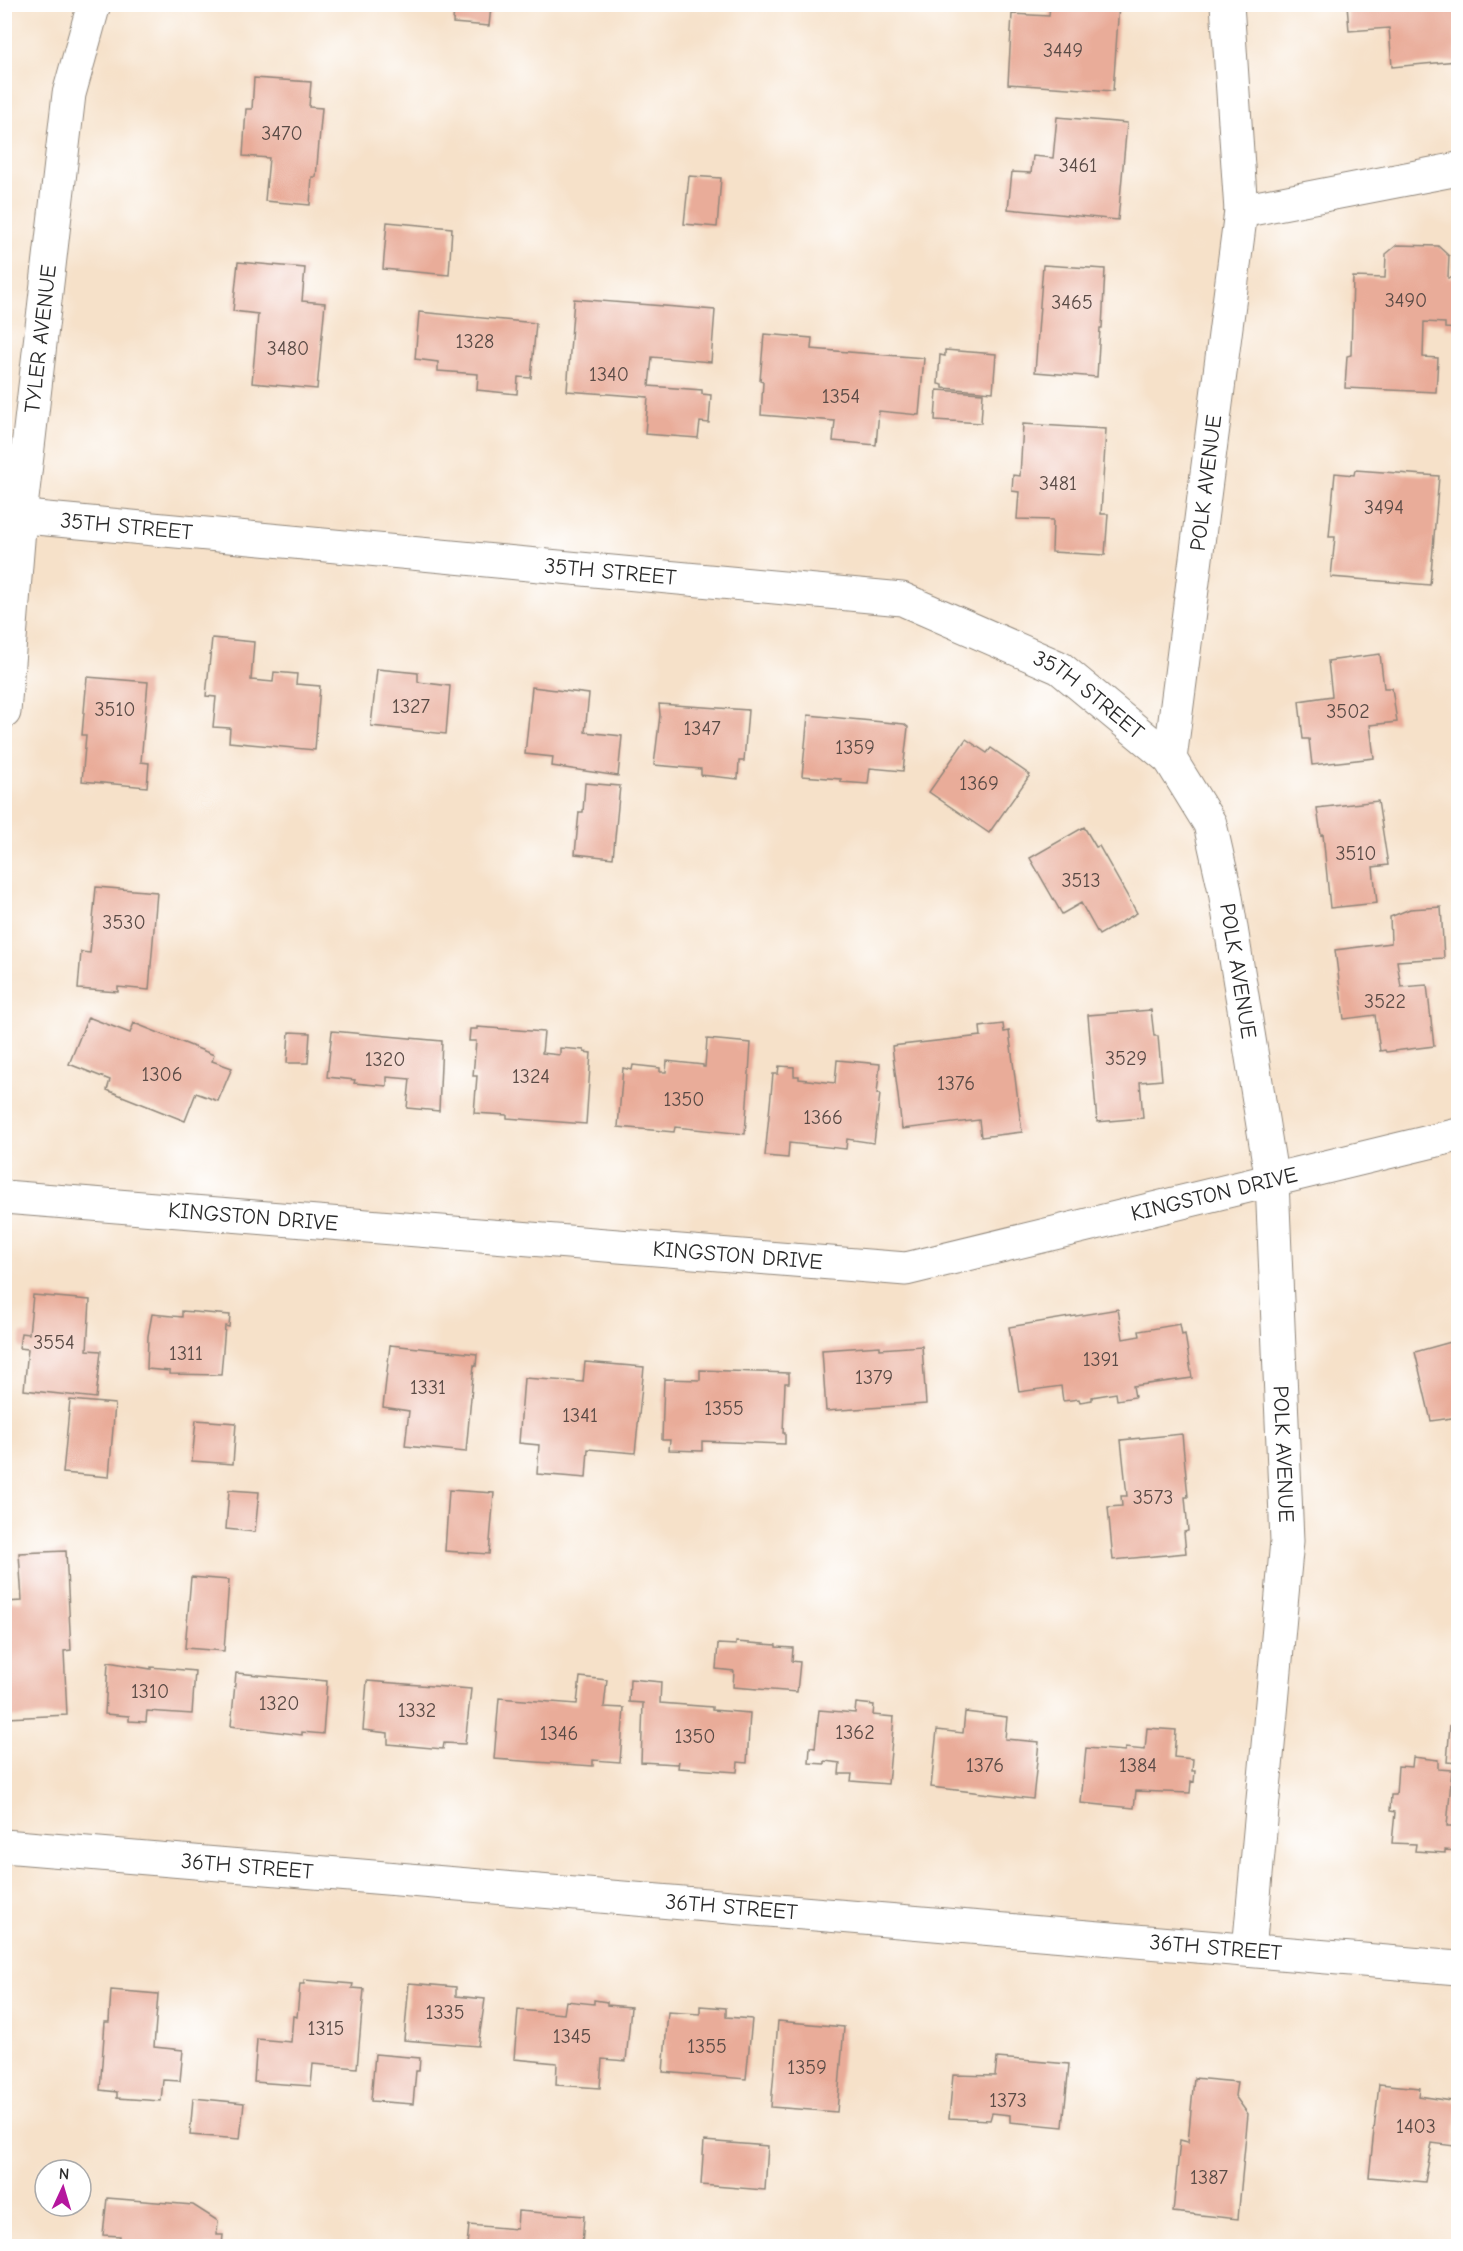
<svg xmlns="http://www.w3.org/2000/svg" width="1463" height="2251" viewBox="0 0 1463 2251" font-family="'Comic Neue',sans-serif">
  <rect width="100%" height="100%" fill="#fff"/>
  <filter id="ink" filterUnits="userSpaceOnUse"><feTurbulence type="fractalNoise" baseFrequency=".0167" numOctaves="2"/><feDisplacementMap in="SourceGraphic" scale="12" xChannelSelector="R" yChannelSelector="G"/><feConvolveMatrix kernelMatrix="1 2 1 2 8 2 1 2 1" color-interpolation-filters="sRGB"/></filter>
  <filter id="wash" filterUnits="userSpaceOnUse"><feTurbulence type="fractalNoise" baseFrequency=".008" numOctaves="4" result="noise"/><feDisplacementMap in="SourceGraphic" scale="24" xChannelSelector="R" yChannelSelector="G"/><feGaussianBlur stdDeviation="1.35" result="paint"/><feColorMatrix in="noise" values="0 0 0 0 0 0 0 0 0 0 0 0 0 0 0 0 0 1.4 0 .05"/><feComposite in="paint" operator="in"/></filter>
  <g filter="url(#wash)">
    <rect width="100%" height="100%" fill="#f6e1c9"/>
    <g id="blocks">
      <path fill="#e9ac99" d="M454,4H493V8L491,7L489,26L453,23Z
        M859,4H949L948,12L859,6Z
        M1050,4H1119L1113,91L1008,84L1012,14L1049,16Z
        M1347,4H1458V33L1455,34L1457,61L1392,67L1389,28L1349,31Z
        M254,78L311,82L309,107L322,108L316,177H312L310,205L265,201L269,158L243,156L246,109H252Z
        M1057,117L1127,123L1118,220L1008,209L1012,172L1031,173L1033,156L1053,158Z
        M689,176L721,178L717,227L684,224Z
        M387,222L452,228L449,275L383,269Z
        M1397,245L1438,246L1449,256L1448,278H1453L1454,260H1458V329L1445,328V323L1424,322L1423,357L1438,358L1436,392L1345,388L1347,356L1351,355L1353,277L1385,278L1386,254Z
        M238,262L305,268L302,301L325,303L317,389L252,383L258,314L233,311Z
        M1043,265L1105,269L1102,328H1100L1097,377L1035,372Z
        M574,299L715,310L711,362L652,357L649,386L702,390V394L711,395L709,423L700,422L698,438L645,434L648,397L567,391Z
        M419,312L536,323L531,378L518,377L517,394L477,390L478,374L438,371V362L415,359Z
        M764,334L812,338L811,349L924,358L919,415L879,411L876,445L833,441L835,421L761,415L763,382L760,381Z
        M945,350L996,354L993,392L943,388V385L938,384L940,355L945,356Z
        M937,390L983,393L981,423L935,420Z
        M1023,424L1106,429L1101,514H1108L1105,555L1052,552L1053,520L1017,519L1019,492L1012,491L1013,475L1020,476Z
        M1355,470L1439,476L1430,585L1331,577L1335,537H1329L1335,473L1354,475Z
        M212,638L254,642L251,680L273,682L274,672L297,674L296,684L320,686L315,750L229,742L230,728L213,727L216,697L206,696Z
        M1380,654L1384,688H1392L1397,722L1370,725L1374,758L1312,765L1309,739H1303L1299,701L1332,696L1328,661Z
        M377,669L418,673V682L450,686L446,734L371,726Z
        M87,677L148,682L141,762L149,763L147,787L82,781L86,735H82Z
        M532,687L589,694L585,732L622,736L618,776L552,766L553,757L525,754Z
        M659,704L748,710L744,761H739L738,779L701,775V769L654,765L660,715Z
        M808,715L904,724L908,727L903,771L870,768L868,784L841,782V779L802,776Z
        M966,739L987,753L991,748L1030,775L989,833L929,792Z
        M585,783L620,786L613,858L575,854L579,812H583Z
        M1378,801L1388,865L1373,867L1377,903L1330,908L1323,834L1321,835L1317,808Z
        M1084,827L1096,847L1099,846L1137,913L1099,935L1081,903L1062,914L1030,858Z
        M96,887L157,892L149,990L118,987V992L78,989L81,952L90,953Z
        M1441,907L1444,958L1397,961L1401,987L1427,985L1434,1046L1386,1052L1385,1050L1380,1051L1375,1015L1344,1019L1335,950L1391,943L1390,917L1410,909Z
        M1457,922H1458V953H1454Z
        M1151,1010L1154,1036H1158L1162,1080L1140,1082L1143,1118L1097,1122L1088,1015Z
        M88,1017L130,1033L134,1023L214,1055L212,1061L232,1068L218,1101L196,1093L185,1121L107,1090L110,1080L69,1064Z
        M1003,1024L1004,1032L1009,1031L1022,1132L981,1137L979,1120L902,1129L892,1046L981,1036L980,1027Z
        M477,1027L544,1032L542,1053L560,1055V1048L584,1050V1052L591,1053L586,1124L507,1118V1115L474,1113L477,1076H473L476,1041H469L470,1029H477Z
        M332,1031L442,1041L439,1111L407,1108L410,1079L387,1077V1086L354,1083L355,1080L327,1077Z
        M289,1032L310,1033L308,1063H287Z
        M707,1039L751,1043L745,1134L675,1127L674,1132L618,1127L623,1068L632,1070L633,1065L660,1068V1072H666L667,1061L703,1065V1067H705Z
        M837,1060L880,1064L877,1094H880L874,1143L847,1139L846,1149L789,1143L788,1158L765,1156L773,1074H778L779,1066L794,1067V1076H799V1079L835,1083Z
        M33,1295L90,1300L87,1350L101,1351L96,1398L24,1390L28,1349L19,1348L21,1333L29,1334Z
        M1118,1309L1123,1339L1140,1336L1139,1331L1180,1324L1182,1335L1185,1334L1192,1378L1133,1386L1135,1397L1117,1400L1116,1393L1092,1397V1400L1080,1402L1079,1399L1063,1401L1061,1386L1019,1392L1009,1327Z
        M182,1311L230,1315L229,1327L225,1326L221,1375L170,1374V1371L147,1369L148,1336L152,1314L182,1317Z
        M1458,1340V1417L1431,1421L1415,1352Z
        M390,1345L477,1354L476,1366L474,1365L466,1452L405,1446L409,1411L383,1407Z
        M880,1346V1349L922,1346L926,1404L826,1411L822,1350Z
        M585,1362L644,1367L635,1453L588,1449L586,1478L537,1474L539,1445L519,1443L524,1378L583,1382Z
        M700,1370L789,1373V1383H785L783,1433H785V1444L702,1441V1451L669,1450L670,1440H662L664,1379L700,1380Z
        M70,1400L115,1404L109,1477L63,1473Z
        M196,1420L236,1423L233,1464L192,1461Z
        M1182,1434L1188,1497H1185L1188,1531L1184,1532L1186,1553L1113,1560L1108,1507L1122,1506L1121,1496H1127L1121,1440Z
        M229,1490L259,1492L255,1532L226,1529Z
        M449,1490L494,1493L489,1554L445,1551Z
        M66,1551L71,1650L64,1651L67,1715L7,1718L4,1602L22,1601L19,1553Z
        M191,1577L229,1580L224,1651L185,1648Z
        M736,1642L776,1645V1647L793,1648L792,1661L800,1662L797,1692L733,1687L734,1671L716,1669L718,1644L736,1645Z
        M108,1662L151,1669V1667L195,1671L192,1714L147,1711L146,1722L129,1721V1716L105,1714Z
        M236,1673L327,1681L323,1734L302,1732V1735L231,1726Z
        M580,1677L607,1680L604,1707L624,1708L620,1762L593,1760V1766L494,1759L499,1698L577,1704Z
        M630,1679L661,1682L660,1703L712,1707V1710L750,1713L747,1763L738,1762L737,1772L678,1768L679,1761L677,1764L641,1762L643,1703L629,1702Z
        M367,1681L471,1689L465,1744L444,1743L443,1749L388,1744V1733L363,1730Z
        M856,1703L874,1705L873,1715L894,1717L888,1784L851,1781L852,1774H839L840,1763L825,1761V1764L809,1763L810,1747L815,1748L819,1710L855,1713Z
        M965,1712L1007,1717L1005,1739L1039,1742L1033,1799L931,1787L937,1730L963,1733Z
        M1450,1725L1458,1726V1763L1447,1762Z
        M1147,1728L1176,1730L1174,1757L1193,1759L1192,1771H1195L1194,1782L1191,1781L1190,1793L1136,1791L1134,1808L1081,1803L1086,1748L1125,1751V1748L1145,1750Z
        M1413,1757L1438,1760V1769L1452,1770L1447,1826H1458V1851L1445,1850V1853L1415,1851L1416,1844L1392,1843L1395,1812L1390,1811L1391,1795H1396L1398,1766L1412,1767Z
        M304,1980L353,1984L352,1988L364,1989L357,2068L313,2064L311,2086L254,2082L257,2039L291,2042L293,2016L297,2017L300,1984H304Z
        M409,1983L456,1987V1996L485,1999L478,2046L404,2040Z
        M111,1990L158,1994L154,2047L183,2050L180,2081L163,2080L161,2101L117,2098V2092L100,2090L105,2022H109Z
        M594,2000L607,2002V2005L631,2007L626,2061L602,2059L600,2088L556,2085L557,2063L514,2059L518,2010L564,2014L566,2001L594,2004Z
        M700,2006L726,2008V2017L752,2019L746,2079L663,2072L668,2012L700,2014Z
        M778,2021L844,2027L837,2112L771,2107Z
        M375,2054L420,2058L419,2071H416L413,2104L371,2101Z
        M997,2058L1069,2064L1063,2127L1010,2122V2115L992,2113L990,2120L949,2118L953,2075L995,2076Z
        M1194,2078L1237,2082L1235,2096L1248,2114L1238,2219L1173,2212L1180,2140L1188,2142Z
        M1379,2084L1420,2088L1419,2096L1458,2102L1454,2146L1432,2143L1425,2182L1369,2177Z
        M193,2098L244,2103L240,2139L190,2135Z
        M704,2141L768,2146L765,2190L701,2185Z
        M107,2198L193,2205L218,2221L217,2235H223L222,2246H119L120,2236L103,2235Z
        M518,2211L584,2216L582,2246H467L469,2225L517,2229Z"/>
    </g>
  </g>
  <g filter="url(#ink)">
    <use href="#blocks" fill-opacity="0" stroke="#90867a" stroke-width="1.5"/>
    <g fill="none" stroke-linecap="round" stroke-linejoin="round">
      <g stroke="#90867a" stroke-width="35">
        <g id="minor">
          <path id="s1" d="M1227,4L1241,211L1170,759L1210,824L1225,891L1272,1181L1287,1541L1249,1950"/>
          <path d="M1241,211L1458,169"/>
          <path id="s2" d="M4,515L902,599L1060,668L1170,759"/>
          <path id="s3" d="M4,712L20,516L69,94L94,4"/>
          <path id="s4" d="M4,1197L906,1269L1458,1135"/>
          <path id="s5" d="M4,1846L1458,1968"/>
        </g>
      </g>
      <use href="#minor" stroke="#fff" stroke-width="33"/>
    </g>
  </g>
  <g text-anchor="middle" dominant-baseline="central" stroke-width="4.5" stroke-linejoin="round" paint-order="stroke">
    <g font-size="20" fill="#5a4b46">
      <text x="1063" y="50">3449</text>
      <text x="282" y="133">3470</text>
      <text x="1078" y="165">3461</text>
      <text x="1406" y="300">3490</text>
      <text x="1072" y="302">3465</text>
      <text x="475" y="341">1328</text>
      <text x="288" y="348">3480</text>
      <text x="609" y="374">1340</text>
      <text x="841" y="396">1354</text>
      <text x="1058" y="483">3481</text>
      <text x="1384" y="507">3494</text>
      <text x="411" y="706">1327</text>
      <text x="115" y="709">3510</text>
      <text x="1348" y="711">3502</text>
      <text x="702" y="728">1347</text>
      <text x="855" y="747">1359</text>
      <text x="979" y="783">1369</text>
      <text x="1356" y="853">3510</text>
      <text x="1081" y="880">3513</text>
      <text x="124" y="922">3530</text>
      <text x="1385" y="1001">3522</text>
      <text x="1126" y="1058">3529</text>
      <text x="385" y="1059">1320</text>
      <text x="162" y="1074">1306</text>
      <text x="531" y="1076">1324</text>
      <text x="956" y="1083">1376</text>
      <text x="684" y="1099">1350</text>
      <text x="823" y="1117">1366</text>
      <text x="54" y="1342">3554</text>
      <text x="186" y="1353">1311</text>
      <text x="1101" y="1359">1391</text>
      <text x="874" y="1377">1379</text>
      <text x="428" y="1387">1331</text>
      <text x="724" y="1408">1355</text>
      <text x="580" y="1415">1341</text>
      <text x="1153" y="1497">3573</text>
      <text x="150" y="1691">1310</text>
      <text x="279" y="1703">1320</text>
      <text x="417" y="1710">1332</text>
      <text x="855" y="1732">1362</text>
      <text x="559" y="1733">1346</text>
      <text x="695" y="1736">1350</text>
      <text x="985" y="1765">1376</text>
      <text x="1138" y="1765">1384</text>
      <text x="445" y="2012">1335</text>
      <text x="326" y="2028">1315</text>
      <text x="572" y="2036">1345</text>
      <text x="707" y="2046">1355</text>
      <text x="807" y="2067">1359</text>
      <text x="1008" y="2100">1373</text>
      <text x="1416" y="2126">1403</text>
      <text x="1209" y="2177">1387</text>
    </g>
    <g font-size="22" fill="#2b2b2b" stroke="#fff">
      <text stroke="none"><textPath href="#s3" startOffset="375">TYLER AVENUE</textPath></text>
      <text transform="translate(1206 483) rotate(-83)">POLK AVENUE</text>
      <text stroke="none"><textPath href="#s2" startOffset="123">35TH STREET</textPath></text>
      <text stroke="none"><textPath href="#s2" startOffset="609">35TH STREET</textPath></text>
      <text stroke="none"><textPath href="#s2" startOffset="1113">35TH STREET</textPath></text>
      <text stroke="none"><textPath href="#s1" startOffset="986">POLK AVENUE</textPath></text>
      <text stroke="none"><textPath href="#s4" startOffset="1222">KINGSTON DRIVE</textPath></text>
      <text stroke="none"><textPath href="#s4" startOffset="250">KINGSTON DRIVE</textPath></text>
      <text stroke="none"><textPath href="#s4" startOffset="736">KINGSTON DRIVE</textPath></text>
      <text stroke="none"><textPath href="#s1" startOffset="1472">POLK AVENUE</textPath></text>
      <text stroke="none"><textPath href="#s5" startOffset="244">36TH STREET</textPath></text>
      <text stroke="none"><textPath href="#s5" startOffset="730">36TH STREET</textPath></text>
      <text stroke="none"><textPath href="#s5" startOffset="1216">36TH STREET</textPath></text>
    </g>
  </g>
  <rect width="1463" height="2251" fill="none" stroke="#fff" stroke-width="24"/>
  <g transform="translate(63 2188) rotate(4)"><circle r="28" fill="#ffffff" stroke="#aaaaaa" stroke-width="1.5"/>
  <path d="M0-4.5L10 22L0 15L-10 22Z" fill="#b5179e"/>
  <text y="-9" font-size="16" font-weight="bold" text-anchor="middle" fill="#2b2b2b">N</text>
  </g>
</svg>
